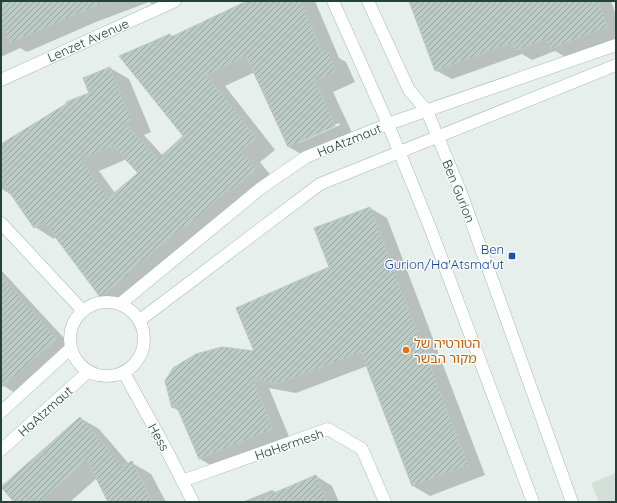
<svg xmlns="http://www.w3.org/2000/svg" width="617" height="503" viewBox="0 0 617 503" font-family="Quicksand,'Noto Sans Hebrew',sans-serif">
  <defs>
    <pattern id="building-hatch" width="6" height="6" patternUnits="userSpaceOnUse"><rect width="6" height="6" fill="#bbcac4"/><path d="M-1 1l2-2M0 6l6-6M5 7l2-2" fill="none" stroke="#98a6a0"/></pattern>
  </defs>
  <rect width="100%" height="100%" fill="#e6efeb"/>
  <path fill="#d4dfda" d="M616,473V502H599L591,483Z"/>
  <path fill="#0003" fill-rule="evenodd" d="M1,1H168L155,6L149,2L96,22L27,52L20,48L1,57Z
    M249,1H315L339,58L346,62L355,82L333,92L354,137L308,158L289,147L255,72L225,86L275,150L260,162L275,181L120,307L101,296L56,237L54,239L35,227L13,196L2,189L1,146L91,93L110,68L129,79L151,132L144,135L163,156L184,136L170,35L174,37ZM339,123L340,125L299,143V141ZM127,159L139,173L115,193L99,171Z
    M410,1H611L616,15V39L567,58L555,51L532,60L522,54L452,79L435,70Z
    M370,208L387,218L485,475L430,496L413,486L367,366L296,393L269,388L290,439L217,469L200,459L179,411L172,407L256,352L330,268Z
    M1,270L75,350L21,397L1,384Z
    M80,418L99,429L129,464L132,463L151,474L166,502H110L97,478L70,502H16L2,486Z
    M316,476L332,486L339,502H242L272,490L277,493Z"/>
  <path fill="url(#building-hatch)" stroke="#b8c9c2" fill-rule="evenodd" d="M1,1H107L10,43L1,24Z
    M247,1H301L322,52L327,50L337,71L315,81L335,126L288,147L246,56L206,75L257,139L241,151L257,170L228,192L227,191L187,227L185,225L128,273L129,275L100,297L44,222L34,228L1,180V144L66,104V102L89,93L83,78L110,67L132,121L125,123L158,159L183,136L119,56L170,34L171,37ZM113,146L138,173L108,198L81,159Z
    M409,1H598L608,27L550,49L546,39L515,51L512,43L435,71Z
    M370,207L468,465L412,486L361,352L278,384L253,379L273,429L199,459L176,405L172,408L165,381L173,368L196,354L222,347L254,351L236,308L329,267L314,228Z
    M1,275L57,339L1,388Z
    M80,417L123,466L132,461L153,502H108L87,460L39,502H14L1,487Z
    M316,475L327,502H253Z"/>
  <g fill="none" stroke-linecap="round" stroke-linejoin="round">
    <g stroke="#a8b8b2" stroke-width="13">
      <path id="street" d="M1,80L175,1
        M1,223L83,311
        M124,373L165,447L193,502
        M182,481L328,429L362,449L385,502"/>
    </g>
    <g stroke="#a4bbb3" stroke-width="13">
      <path id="secondary" d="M333,1L388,124L431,230L533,502
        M368,1L409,90L427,111L460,190L572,502
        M70 339a37 37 0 1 1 74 0a37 37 0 1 1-74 0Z
        M120,304L261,188L306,157L388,124L616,45
        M140,320L320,184L616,65
        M1,412L71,348
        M1,450L88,372"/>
    </g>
    <use href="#street" stroke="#fff" stroke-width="12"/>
    <use href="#secondary" stroke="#fff" stroke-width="12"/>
  </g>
  <rect fill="#1a4fb4" stroke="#f7fbf9" stroke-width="1.5" x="508" y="252" width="8" height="8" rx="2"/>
  <circle fill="#e8710a" stroke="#f7fbf9" stroke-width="1.5" cx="406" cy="350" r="4"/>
  <g text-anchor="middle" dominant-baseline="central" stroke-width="3" stroke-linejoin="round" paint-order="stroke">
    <g font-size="13" fill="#24423a" stroke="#f7fbf9">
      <text transform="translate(88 40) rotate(-24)">Lenzet Avenue</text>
      <text transform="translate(349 140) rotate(-22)">HaAtzmaut</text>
      <text transform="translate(459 191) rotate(68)">Ben Gurion</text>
      <text transform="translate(45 411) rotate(-42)">HaAtzmaut</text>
      <text transform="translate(159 437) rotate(61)">Hess</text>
      <text transform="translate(289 444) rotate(-19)">HaHermesh</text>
    </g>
    <g font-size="13" fill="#164399" stroke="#f7fbf9" text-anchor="end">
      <text x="504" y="249">Ben<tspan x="504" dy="15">Gurion/Ha'Atsma'ut</tspan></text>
    </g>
    <g font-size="13" fill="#c56008" stroke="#f7fbf9" text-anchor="start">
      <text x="414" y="343">הטורטיה של<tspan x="414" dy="15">מקור הבשר</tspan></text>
    </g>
  </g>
  <rect width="617" height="503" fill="none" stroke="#24423a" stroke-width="4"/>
</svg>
